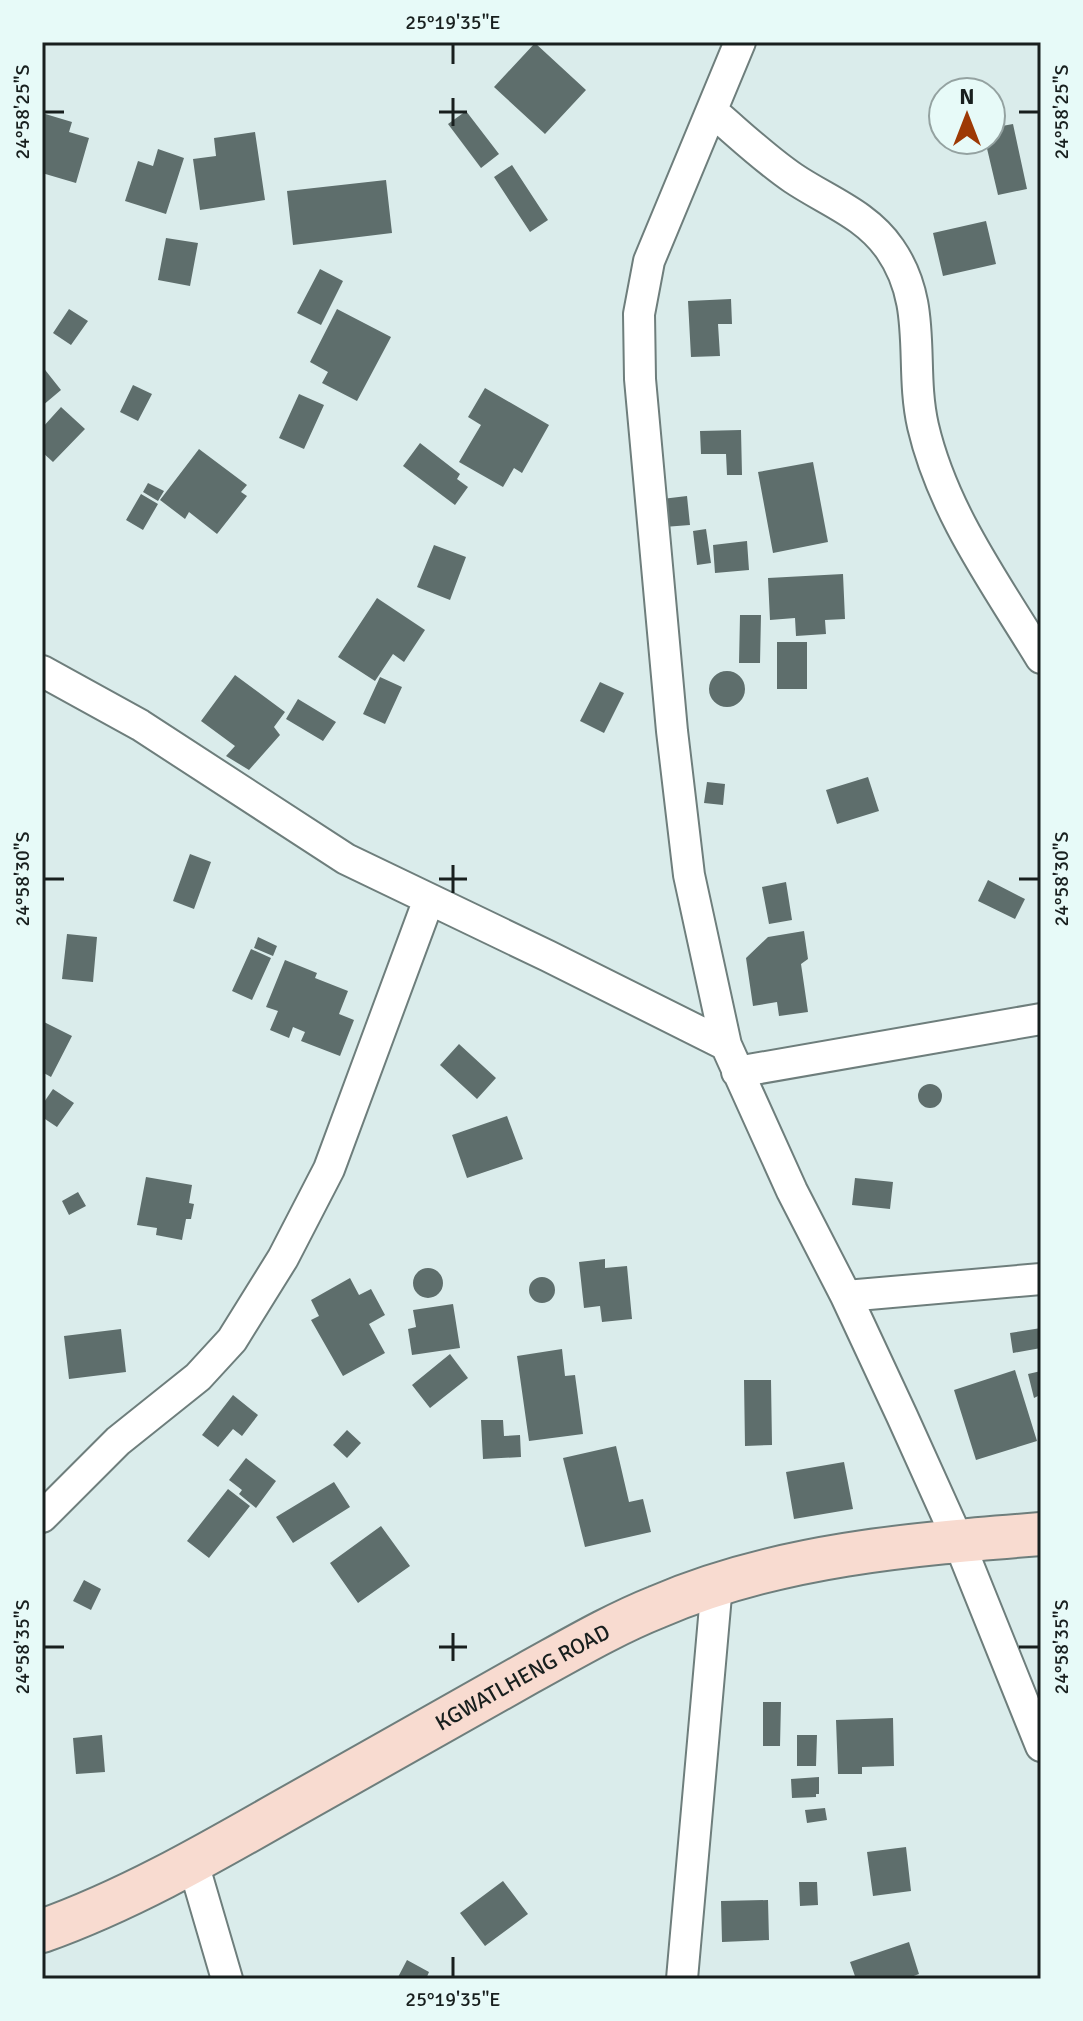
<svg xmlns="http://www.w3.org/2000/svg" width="1083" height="2021" viewBox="0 0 1083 2021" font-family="Signika,sans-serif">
  <rect width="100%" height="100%" fill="#daeceb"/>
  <path fill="#5e6e6c" d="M535,43L586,90L545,134L494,87Z
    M466,111L499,154L481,168L448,124Z
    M42,113L72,122L69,132L89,138L76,183L42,173Z
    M1013,124L1027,189L998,195L985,140H991V128Z
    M255,132L265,200L200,210L193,159L216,156L214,138Z
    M158,149L184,158L166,214L125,201L138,161L153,166Z
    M512,165L548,220L530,232L494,177Z
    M386,180L392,233L293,245L287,191Z
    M986,221L996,264L943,276L933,233Z
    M166,238L198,243L190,286L158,280Z
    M320,269L343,281L321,325L297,313Z
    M731,299L732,324H718L720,356L691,357L688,301Z
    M69,309L88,321L71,345L53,333Z
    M337,309L391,337L357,401L322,383L328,372L310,362Z
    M42,366L61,390L42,406Z
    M133,385L152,394L138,421L120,412Z
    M485,388L549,425L522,473L514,468L503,487L459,462L481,425L468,417Z
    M299,394L324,405L304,449L279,438Z
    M61,407L85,429L53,462L42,452V428Z
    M741,430L742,475H727L726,454H701L700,431Z
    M420,443L460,474L457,479L468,487L455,505L403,466Z
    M199,449L247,485L241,492L247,496L217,534L189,512L185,519L160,500Z
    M813,462L828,542L773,553L758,472Z
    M148,483L164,491L158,501L143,492Z
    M141,494L158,504L143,530L126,520Z
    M687,496L690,525L664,527L662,499Z
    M706,529L711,563L697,565L693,531Z
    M747,541L749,570L715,573L713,545Z
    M434,545L466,557L450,600L417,587Z
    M843,574L845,619L825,620L826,634L796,636L795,618L770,620L768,578Z
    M377,598L425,630L404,662L393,654L375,681L338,657Z
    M740,615H761L760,663H739Z
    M777,642H807V689H777Z
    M709 689a18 18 0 1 1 36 0a18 18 0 1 1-36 0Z
    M235,675L285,712L274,727L280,735L249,770L226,756L235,746L201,721Z
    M380,677L402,687L385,724L363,714Z
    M600,682L624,693L604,733L580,721Z
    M298,699L336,722L323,741L286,719Z
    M868,777L879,811L837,824L826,790Z
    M707,782L725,784L723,805L704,803Z
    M190,854L211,862L194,909L173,901Z
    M988,880L1025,899L1015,919L978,901Z
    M786,882L792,920L769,924L762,887Z
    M804,931L808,959L801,964L808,1012L779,1016L777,1002L753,1006L746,958L768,937Z
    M67,934L97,937L93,982L62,979Z
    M258,937L277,946L273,956L254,948Z
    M251,949L271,958L252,1000L232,991Z
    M285,960L317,973L315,978L348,991L339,1014L354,1020L340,1056L301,1041L305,1032L293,1027L289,1038L270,1030L278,1011L266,1007Z
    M42,1021L72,1036L51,1077L42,1072Z
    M459,1044L496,1078L477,1099L440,1065Z
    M918 1096a12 12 0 1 1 24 0a12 12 0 1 1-24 0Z
    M53,1089L74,1103L57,1127L42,1117V1105Z
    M507,1116L523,1159L467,1178L452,1135Z
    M146,1177L192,1185L189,1203L194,1204L191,1219H186L182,1240L156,1235L157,1228L137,1225Z
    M855,1178L893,1182L890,1209L852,1205Z
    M78,1192L86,1206L69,1215L62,1201Z
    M605,1259V1268L627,1266L632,1319L602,1322L600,1306L584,1308L579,1262Z
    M413 1283a15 15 0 1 1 30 0a15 15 0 1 1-30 0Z
    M529 1290a13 13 0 1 1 26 0a13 13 0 1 1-26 0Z
    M350,1278L359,1295L371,1289L385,1315L369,1324L385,1353L343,1376L311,1320L319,1316L311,1300Z
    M453,1304L460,1348L412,1355L408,1329L416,1327L413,1310Z
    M1041,1328V1348L1013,1353L1010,1333Z
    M121,1329L126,1372L69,1379L64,1336Z
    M562,1349L565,1376L575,1375L583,1434L529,1441L517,1356Z
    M450,1354L468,1378L430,1408L412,1385Z
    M1015,1370L1037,1441L976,1460L954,1390Z
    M1041,1371V1405H1040L1038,1396L1034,1398L1028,1374Z
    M744,1380H771L772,1445L745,1446Z
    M233,1395L258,1415L242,1436L233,1429L218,1447L202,1435Z
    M481,1420H503L504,1436L520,1435L521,1457L483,1459Z
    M347,1430L361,1443L347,1458L333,1445Z
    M616,1446L629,1502L643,1499L651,1532L585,1547L563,1458Z
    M246,1458L276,1481L256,1508L239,1494L242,1490L229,1480Z
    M844,1462L853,1509L794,1519L786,1472Z
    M334,1482L350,1507L293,1543L276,1517Z
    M228,1489L250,1506L209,1558L187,1541Z
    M381,1526L410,1566L358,1603L330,1563Z
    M84,1580L101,1589L91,1610L73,1601Z
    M763,1702H781L780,1746H763Z
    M893,1718L894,1766L862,1767V1774H838L836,1720Z
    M102,1735L105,1772L76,1774L73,1738Z
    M797,1735H817L816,1766H797Z
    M819,1777V1794H816V1797L792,1798L791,1779Z
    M825,1808L827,1820L807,1823L805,1810Z
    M906,1847L911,1891L873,1896L867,1852Z
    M503,1881L528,1914L485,1946L460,1913Z
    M799,1882H817L818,1905L800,1906Z
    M768,1900L769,1940L722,1942L721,1901Z
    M909,1942L919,1974L911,1977L912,1979H856L850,1962Z
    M407,1960L429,1972L426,1979H397Z"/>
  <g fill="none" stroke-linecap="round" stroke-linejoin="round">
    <g stroke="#6e7e7c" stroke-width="34">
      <path id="street" d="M740,42L649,261L639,314L640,379L672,731L689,875L726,1045L792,1191L846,1296L902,1416L958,1540L1041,1746
        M713,112C739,134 765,159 793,178C827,201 866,214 890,249C929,305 909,364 923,426C943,512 996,584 1041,658
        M42,671L140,725L346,859L548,956L726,1045
        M737,1072L1041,1019
        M846,1296L1041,1279
        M42,1517L118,1441L198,1377L232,1340L283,1258L329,1169L429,899
        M193,1863L227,1979
        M682,1979L717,1584"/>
    </g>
    <g stroke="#6e7e7c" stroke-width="46">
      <g id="secondary">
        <path id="s1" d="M42,1931C126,1901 203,1857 280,1813C363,1767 445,1719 528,1673C570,1650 612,1625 657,1607C777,1555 912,1544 1041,1534"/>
      </g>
    </g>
    <use href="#street" stroke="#fff" stroke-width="30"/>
    <use href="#secondary" stroke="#f8dbd0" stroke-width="42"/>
  </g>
  <path fill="none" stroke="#181f1e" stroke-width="3" d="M453,44V64M453,98V126M44,112H64M439,112H467M1019,112H1039M453,865V893M44,879H64M439,879H467M1019,879H1039M453,1633V1661M44,1647H64M439,1647H467M1019,1647H1039M453,1957V1977"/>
  <g text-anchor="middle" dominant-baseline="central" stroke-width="6" stroke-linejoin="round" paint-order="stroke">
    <g font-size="22" fill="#181f1e" stroke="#e7faf8">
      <text stroke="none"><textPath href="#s1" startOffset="544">KGWATLHENG ROAD</textPath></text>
    </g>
  </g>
  <rect width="1083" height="2021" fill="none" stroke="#e7faf8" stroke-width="88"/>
  <g transform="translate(967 116)"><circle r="38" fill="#e7faf8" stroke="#94a2a1" stroke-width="2"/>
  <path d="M0-6L14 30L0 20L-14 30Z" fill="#9d3905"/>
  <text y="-12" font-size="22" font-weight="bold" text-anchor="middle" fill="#181f1e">N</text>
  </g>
  <rect x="44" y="44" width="995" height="1933" fill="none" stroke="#181f1e" stroke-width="3"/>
  <g font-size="20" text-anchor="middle" fill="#181f1e">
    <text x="453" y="29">25°19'35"E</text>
    <text transform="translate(22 112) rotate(-90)" y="7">24°58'25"S</text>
    <text transform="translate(1061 112) rotate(-90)" y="7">24°58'25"S</text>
    <text transform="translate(22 879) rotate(-90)" y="7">24°58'30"S</text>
    <text transform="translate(1061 879) rotate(-90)" y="7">24°58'30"S</text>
    <text transform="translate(22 1647) rotate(-90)" y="7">24°58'35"S</text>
    <text transform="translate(1061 1647) rotate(-90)" y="7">24°58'35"S</text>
    <text x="453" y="2006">25°19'35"E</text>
  </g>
</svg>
